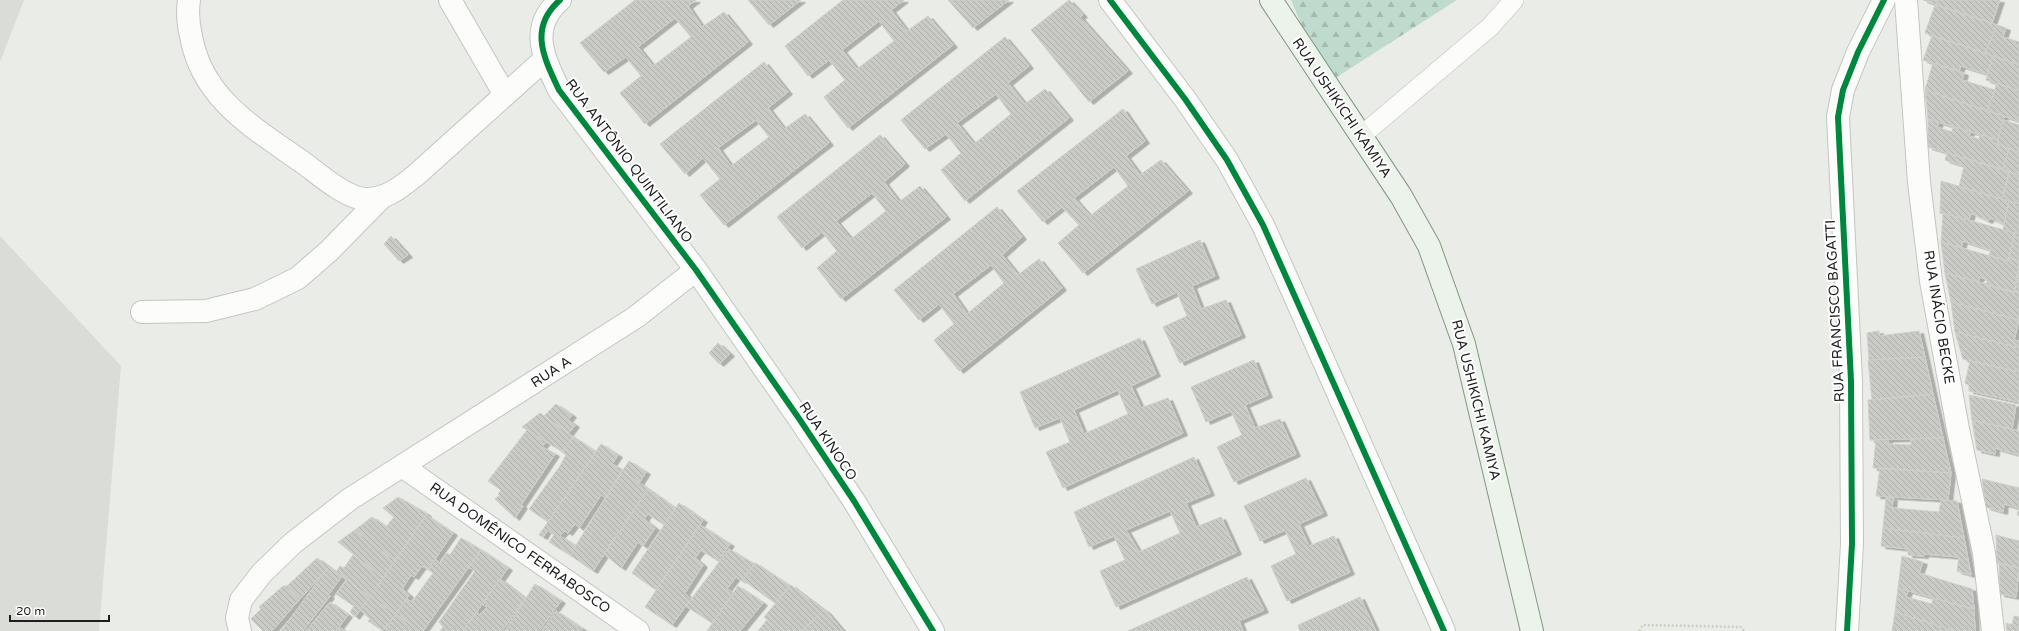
<svg xmlns="http://www.w3.org/2000/svg" width="2019" height="631" viewBox="0 0 2019 631" font-family="'Varela Round',sans-serif">
  <defs>
    <pattern id="forest-firs" width="22" height="20" patternUnits="userSpaceOnUse"><rect width="22" height="20" fill="#bfdbcd"/><path d="M5 1l3.5 6h-7zM16 11l3.5 6h-7z" fill="#a4bcb0"/></pattern>
    <pattern id="building-back-hatch" width="6" height="6" patternUnits="userSpaceOnUse"><rect width="6" height="6" fill="#cacbc7"/><path d="M-1 5l2 2M0 0l6 6M5-1l2 2" fill="none" stroke="#adaeaa"/></pattern>
    <filter id="shadow"><feDropShadow dx="4.5" dy="2.5" stdDeviation="0" flood-color="#0004"/></filter>
  </defs>
  <rect width="100%" height="100%" fill="#eaede7"/>
  <path fill="#dadcd8" d="M0,0H24L0,62Z
    M0,236L121,366L99,631H0Z"/>
  <path fill="url(#forest-firs)" d="M1291,0H1457L1326,84Z"/>
  <path fill="url(#building-back-hatch)" stroke="#cdd0c9" fill-rule="evenodd" filter="url(#shadow)" d="M635,0H696L688,6L702,27L724,12L748,42L645,124L620,93L641,76L626,57L604,72L580,43ZM675,18L691,37L653,66L638,47Z
    M748,0H801L769,25Z
    M843,0H904L891,10L907,31L928,16L953,45L848,128L824,97L845,80L829,60L808,76L785,46ZM879,21L894,41L857,69L842,50Z
    M948,0H1009L973,28Z
    M1069,0L1083,15L1080,17L1128,71L1089,102L1031,30Z
    M1923,0H2000L1992,23Z
    M1935,5L1997,25L1985,53L1925,33Z
    M1997,25L2006,28L2003,37L2019,42V65L1985,53Z
    M1932,36L1993,56L1987,74L1961,66L1959,71L1923,60Z
    M1005,37L1029,66L1008,83L1025,104L1045,89L1069,118L965,201L941,170L961,153L946,134L925,149L901,120ZM996,94L1011,114L974,144L957,123Z
    M1993,56L2019,65V91L1986,80Z
    M764,62L788,92L768,108L784,129L805,114L829,143L724,225L700,195L720,179L703,158L685,174L660,144ZM756,120L769,137L731,166L718,148Z
    M1933,63L1964,73L1962,80L1995,90L1987,111L1925,90Z
    M1997,83L2019,91V121L1987,111Z
    M1925,90L2004,116L1998,140L1928,119Z
    M1123,109L1145,141L1126,156L1140,175L1161,160L1188,191L1083,273L1058,243L1079,225L1062,207L1043,222L1017,191ZM1114,167L1128,186L1090,216L1074,198Z
    M1928,119L1939,122L1937,127L1952,132L1953,126L1970,132L1969,136L1979,139L1980,134L1998,140L1997,144L2009,149L2003,169L1928,147Z
    M2003,120L2019,125V152L1997,144Z
    M880,135L905,164L884,182L899,202L920,186L946,217L841,299L817,268L837,251L822,232L802,248L777,217ZM872,193L886,211L851,239L836,221Z
    M2009,149L2019,152V175L2003,169Z
    M1947,153L2009,172L2002,199L1959,187L1964,166L1945,160Z
    M2010,172L2019,175L2018,185H2019V204L2002,199Z
    M1941,181L2009,201L2004,224L1990,218L1988,221L1971,213L1969,220L1940,213Z
    M2009,201L2019,204V234L2003,230Z
    M997,207L1022,237L1002,255L1018,275L1039,259L1062,288L959,371L934,340L954,324L939,304L919,320L894,290ZM991,265L1004,283L967,314L953,294Z
    M1943,213L2015,233L2008,261L1989,255L1991,250L1963,241L1961,248L1941,242Z
    M2015,233L2019,234V261L2009,258Z
    M391,236L408,255L399,261L384,244Z
    M1200,240L1215,276L1192,286L1201,309L1226,300L1241,335L1180,363L1163,327L1187,316L1177,292L1152,304L1136,269Z
    M1941,242L2008,261L2009,258L2019,261L2014,293L1986,285L1988,280L1980,277L1978,282L1945,273Z
    M2019,270V293L2015,292Z
    M1945,273L2019,293V320L1951,302Z
    M1951,302L2019,320L2014,340L2019,341V348L1955,332Z
    M1879,331V336L1919,331L1925,357L1869,360L1867,333Z
    M1955,332L2019,348V372L1963,359Z
    M1140,338L1156,374L1131,386L1141,408L1168,398L1183,433L1063,488L1046,452L1070,442L1060,418L1035,428L1020,392ZM1118,390L1128,414L1084,434L1074,410Z
    M718,343L730,354L719,364L709,353Z
    M1925,357L1933,394L1872,400L1868,360Z
    M1254,360L1268,395L1245,405L1255,428L1280,419L1296,454L1234,482L1217,447L1242,435L1231,411L1206,422L1191,387Z
    M1970,361L2019,372V402L1969,391V385L1965,383Z
    M1933,394L1943,438L1870,440L1868,400Z
    M1969,395L2016,405L2012,429L1972,420Z
    M556,404L572,415L568,420L575,425L569,433L544,416Z
    M540,413L573,437L563,452L522,427Z
    M1972,420L2019,431V455L1995,448V454L1977,450Z
    M527,430L546,442L542,447L555,454L521,505L523,506L515,518L495,499L500,495L498,494L501,490L488,481Z
    M573,437L596,452L548,522L529,509L560,466L566,455L562,452Z
    M1943,438L1951,473L1873,468L1876,440L1888,439V444L1911,445V439Z
    M601,444L618,455L612,464L623,470L606,498L601,495L579,528L575,524L568,533L565,531L560,536L576,546L570,555L549,542L554,535L547,530L543,537L539,535Z
    M1194,457L1210,493L1186,503L1196,527L1221,517L1237,552L1116,607L1100,571L1125,560L1114,536L1089,547L1074,512ZM1170,511L1180,533L1139,552L1126,530Z
    M629,461L646,472L639,483L623,470Z
    M1880,468L1951,473L1948,500L1876,496Z
    M622,471L648,489L593,571L570,555Z
    M1306,478L1323,513L1299,524L1309,546L1334,536L1350,572L1287,601L1271,566L1296,554L1285,530L1260,541L1244,506Z
    M1982,479L2019,488V516L2017,515L2019,508L2004,504L2003,512L1986,507Z
    M648,489L675,508L664,525L648,514L644,519L655,528L643,546L638,542L621,568L604,554Z
    M398,497L427,514L395,561L355,530L372,517L386,527L394,517L383,508Z
    M1886,498H1893L1892,508L1939,512L1941,500L1957,501L1964,538L1883,528Z
    M679,503L703,520L656,590L632,573Z
    M426,515L453,533L428,569L422,566L414,577L411,575L402,589L409,595L396,614L370,597Z
    M700,525L730,544L718,561L701,550L695,558L703,565L685,593L691,599L672,625L645,607Z
    M1883,528L1964,538L1971,575L1957,571L1959,557L1924,554V556L1908,555V549L1881,546Z
    M355,530L395,561L383,578L338,542Z
    M1996,535L2019,541V568L1997,563Z
    M461,538L481,550L423,631H420L396,614L406,599L412,602L433,573L428,569L435,559L440,563L447,553L450,555Z
    M729,549L754,564L742,581L736,577L727,589L734,593L712,623L686,606Z
    M481,550L508,568L463,631H440L443,627L439,622L475,571L468,567Z
    M353,555L383,578L370,597L336,572L340,566L344,568Z
    M1902,556L1923,562L1919,573L1972,589L1974,609L1898,588Z
    M317,558L329,567L299,600L287,586Z
    M755,563L790,586L775,603L743,580Z
    M1999,563L2019,568L2016,597L2000,594Z
    M329,567L342,576L329,594L314,583Z
    M1247,577L1264,610L1239,621L1243,631H1128Z
    M500,579L525,598L502,631H463L476,612L480,615L487,607L482,604Z
    M347,580L370,597L355,617L350,612L354,606L336,594Z
    M316,584L330,596L303,631H281Z
    M535,584L561,601L539,631H505Z
    M791,585L824,610L802,631H778L764,617Z
    M283,586H287L299,600L272,631H263L251,619L261,609L259,607Z
    M738,586L763,603L740,631H707Z
    M1898,588L1908,591L1906,597L1932,604L1933,598L1974,609L1975,631H1955L1895,612Z
    M370,597L396,614L383,631L368,621L370,619L360,610Z
    M1360,597L1376,631H1300L1298,625Z
    M330,602L348,615L339,627L345,631H306Z
    M824,610L826,611L843,631H805L804,629Z
    M556,611L583,629L581,631H542Z
    M1895,612L1955,631H1892Z
    M396,614L420,631H388L385,629Z
    M2014,616L2019,617V627L2012,625Z
    M767,620L778,631H758Z
    M2006,623L2019,627V631H2007Z"/>
  <g fill="none" stroke-linecap="round" stroke-linejoin="round">
    <g stroke="#c4c5c3" stroke-width="20">
      <path id="service" d="M1361,136L1490,27L1514,0"/>
    </g>
    <g stroke="#c4c5c3" stroke-width="24">
      <path id="minor" d="M189,0C187,13 188,23 191,36C202,100 256,129 305,164C320,175 346,198 365,199C385,200 400,188 416,175L545,59
        M450,0L505,95
        M560,0C528,28 544,58 559,90L696,270L800,420L854,501L933,631
        M1110,0L1185,99L1227,160L1263,225L1444,631
        M1906,0L1919,182L1931,281L1958,429L1984,553L1993,631
        M142,312L206,311L255,299L298,278L329,251L381,198
        M402,466L638,631
        M240,631L237,618L241,600L262,573L293,543L350,499L636,317L696,270
        M1847,631L1852,544L1851,381L1838,117L1843,90L1858,52L1884,0"/>
    </g>
    <g stroke="#829780" stroke-width="24">
      <path id="secondary" d="M1271,0L1401,196L1429,246L1464,344L1532,631"/>
    </g>
    <path stroke="#cecfc1" stroke-width="2.5" stroke-dasharray="2 2" stroke-linecap="butt" d="M1639,631L1643,625L1741,627L1744,631"/>
    <use href="#service" stroke="#fcfcfb" stroke-width="19"/>
    <use href="#minor" stroke="#fcfcfb" stroke-width="22"/>
    <use href="#secondary" stroke="#ecf3ea" stroke-width="22"/>
    <g stroke="#fff" stroke-width="8">
      <path id="cycleway" d="M560,0C528,28 544,58 559,90L696,270L800,420L854,501L933,631
        M1110,0L1185,99L1227,160L1263,225L1444,631
        M1847,631L1852,544L1851,381L1838,117L1843,90L1858,52L1884,0"/>
    </g>
    <use href="#cycleway" stroke="#00873e" stroke-width="6"/>
  </g>
  <g text-anchor="middle" dominant-baseline="central" stroke-width="4" stroke-linejoin="round" paint-order="stroke">
    <g font-size="14" fill="#1e1e1e" stroke="#fff">
      <text transform="translate(1342 108) rotate(56)">RUA USHIKICHI KAMIYA</text>
      <text transform="translate(629 161) rotate(53)">RUA ANTÔNIO QUINTILIANO</text>
      <text transform="translate(1835 311) rotate(-93)">RUA FRANCISCO BAGATTI</text>
      <text transform="translate(1939 317) rotate(81)">RUA INÁCIO BECKE</text>
      <text transform="translate(551 372) rotate(-33)">RUA A</text>
      <text transform="translate(1476 400) rotate(76)">RUA USHIKICHI KAMIYA</text>
      <text transform="translate(828 441) rotate(56)">RUA KINOCO</text>
      <text transform="translate(520 548) rotate(35)">RUA DOMÊNICO FERRABOSCO</text>
    </g>
  </g>
  <path d="M10 615v6h99v-6" fill="none" stroke="#1e1e1e" stroke-width="2"/>
  <text x="16" y="615" font-size="12" fill="#1e1e1e" stroke="#ffffff" stroke-width="3" paint-order="stroke">20 m</text>
</svg>
